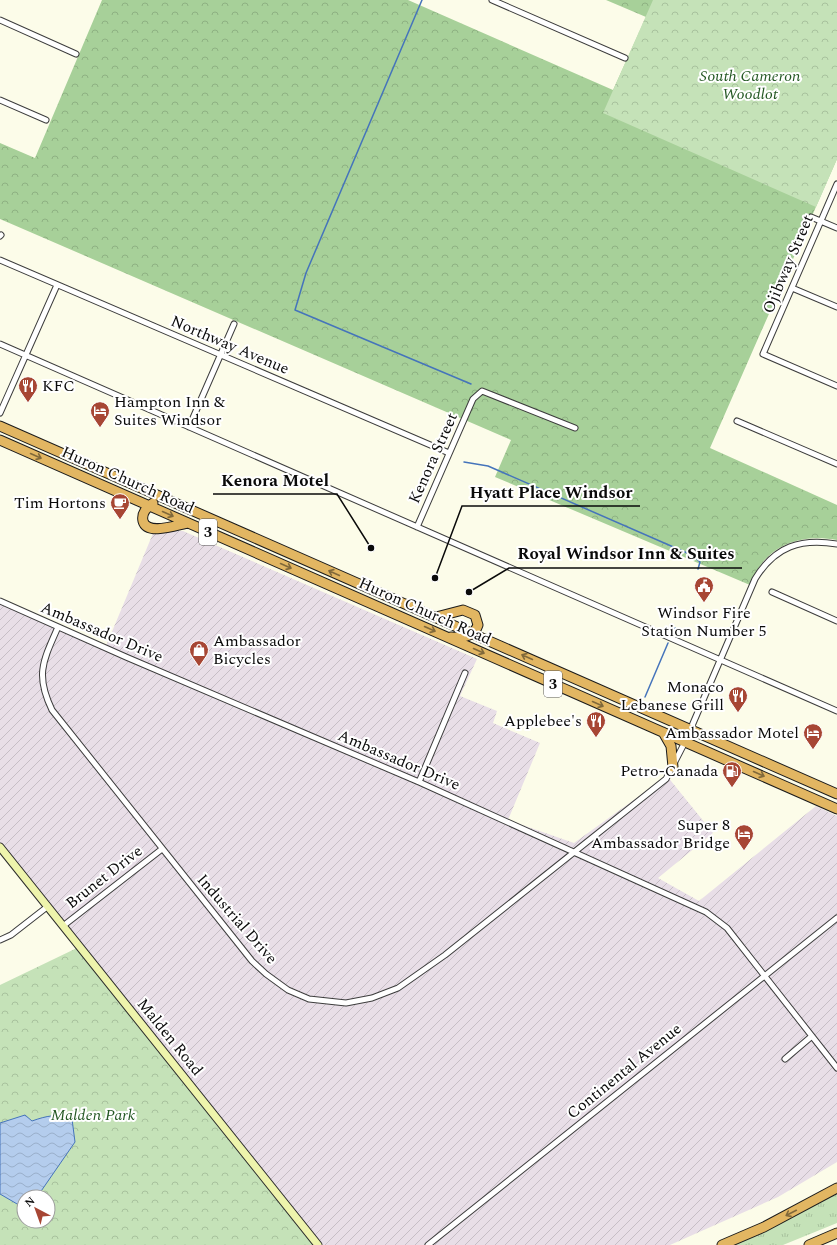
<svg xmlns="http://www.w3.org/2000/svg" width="837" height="1245" viewBox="0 0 837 1245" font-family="Spectral,serif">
  <defs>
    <pattern id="industrial-furrows" width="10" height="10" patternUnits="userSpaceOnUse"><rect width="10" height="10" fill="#e8dee7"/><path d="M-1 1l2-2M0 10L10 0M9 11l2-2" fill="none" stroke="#c6bdc5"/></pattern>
    <pattern id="grass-tufts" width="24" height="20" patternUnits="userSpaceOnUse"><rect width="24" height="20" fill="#c5e2b8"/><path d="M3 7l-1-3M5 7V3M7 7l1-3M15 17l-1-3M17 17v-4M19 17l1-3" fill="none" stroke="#a8c19d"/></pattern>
    <pattern id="forest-crowns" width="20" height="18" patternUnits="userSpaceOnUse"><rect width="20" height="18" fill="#a7d099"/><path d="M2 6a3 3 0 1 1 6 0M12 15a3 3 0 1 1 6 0" fill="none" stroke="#8eb182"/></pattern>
    <pattern id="park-crowns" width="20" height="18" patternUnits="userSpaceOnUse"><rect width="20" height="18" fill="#c5e2b8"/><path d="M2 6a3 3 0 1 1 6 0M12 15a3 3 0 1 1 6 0" fill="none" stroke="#a8c19d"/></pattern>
    <pattern id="water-waves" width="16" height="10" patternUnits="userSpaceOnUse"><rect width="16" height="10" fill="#b4cded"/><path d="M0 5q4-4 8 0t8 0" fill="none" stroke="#99afca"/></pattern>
  </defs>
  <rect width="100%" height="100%" fill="#fcfce9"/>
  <path fill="url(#industrial-furrows)" d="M154,531H183L477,659L460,696L497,711L493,723L540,743L508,820L574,843L667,776L713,833L658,878L699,901L816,806L837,816V1162L778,1197L670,1245H317L0,847V602L106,646Z"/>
  <path fill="url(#grass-tufts)" d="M837,1191V1223L783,1245H734L761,1234Z"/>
  <path fill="url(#forest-crowns)" d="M102,0H408L613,90L646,17L606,0H837V159L710,448L837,505V540C799,533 764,546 750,585L495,477L511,440L0,219V143L35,158Z"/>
  <path fill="url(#park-crowns)" fill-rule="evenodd" d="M653,0H837V159L816,207L603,113Z
    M79,947L317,1245H0V985ZM24,1197H48V1221H24Z"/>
  <path fill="url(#water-waves)" stroke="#4574bb" d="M25,1115L32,1121C46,1116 58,1113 72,1119L75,1142L37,1197H24V1208L0,1194V1123Z"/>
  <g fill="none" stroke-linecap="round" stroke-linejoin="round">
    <path stroke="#4574bb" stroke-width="1.5" d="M422,0L306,273L295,310L471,384
      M464,462L488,466L694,556L700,562L698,569
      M673,632L675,628
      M645,697L668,643"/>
    <g stroke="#3d3d3d" stroke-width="7">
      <path id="street" d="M492,0L625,58
        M0,20L76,54
        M0,100L46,120
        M837,184L763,354L837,386
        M811,217L837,228
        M0,236L1,235
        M0,260L449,453
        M792,288L837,307
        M0,344L837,711
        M0,413L57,285
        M737,421L837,464
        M189,427L234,324
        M417,527L473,399L482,391L575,428
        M772,592L837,621
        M0,601L126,657L419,782L706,912L727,928L837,1068
        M58,627C43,661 35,675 52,710L252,961L266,974L288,990L309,999L346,1003L372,998L398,988L445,955L666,779L685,742L755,579C775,546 801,538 837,544
        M419,782L465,673
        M63,926L162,849
        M0,940L11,935L47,907
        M785,1059L812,1036
        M428,1245L837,918"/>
    </g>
    <g stroke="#2c2c2c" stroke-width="9">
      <path id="secondary" d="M0,847L318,1245"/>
    </g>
    <g stroke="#1b1b1b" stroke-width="11">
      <path id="highway" d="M0,426L837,794
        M0,440L837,809
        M153,503C148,507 141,512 143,521C147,536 177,525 188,523
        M436,617L463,610L475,615L478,625C474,637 462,638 451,637
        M663,732L671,746L673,767
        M722,1245L764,1227L837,1188
        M809,1245L837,1233"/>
    </g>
    <use href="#street" stroke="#fff" stroke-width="5"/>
    <use href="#secondary" stroke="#eef4ac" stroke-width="7"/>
    <use href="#highway" stroke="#e2b662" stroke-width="9"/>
  </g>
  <defs><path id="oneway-shaft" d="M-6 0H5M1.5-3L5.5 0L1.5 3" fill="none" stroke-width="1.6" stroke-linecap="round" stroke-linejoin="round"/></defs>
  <g stroke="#81693a">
    <use href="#oneway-shaft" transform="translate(36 456) rotate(24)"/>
    <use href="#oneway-shaft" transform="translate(168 514) rotate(24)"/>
    <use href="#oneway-shaft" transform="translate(286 566) rotate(24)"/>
    <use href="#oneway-shaft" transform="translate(334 573) rotate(-156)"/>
    <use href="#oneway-shaft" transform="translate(430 629) rotate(24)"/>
    <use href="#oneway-shaft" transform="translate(479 651) rotate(24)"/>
    <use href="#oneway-shaft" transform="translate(527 657) rotate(-156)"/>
    <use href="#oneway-shaft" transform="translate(598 704) rotate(24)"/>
    <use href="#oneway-shaft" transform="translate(759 774) rotate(24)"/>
    <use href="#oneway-shaft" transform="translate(791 1213) rotate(153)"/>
  </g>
  <defs>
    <g id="restaurant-pin" transform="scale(1)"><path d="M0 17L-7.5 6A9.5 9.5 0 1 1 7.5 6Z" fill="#a74634" stroke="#fff"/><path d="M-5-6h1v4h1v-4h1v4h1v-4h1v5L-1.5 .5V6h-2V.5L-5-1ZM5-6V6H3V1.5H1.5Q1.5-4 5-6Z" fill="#fff"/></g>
    <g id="hotel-pin" transform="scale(1)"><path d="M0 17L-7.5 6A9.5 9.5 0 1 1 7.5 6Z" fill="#a74634" stroke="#fff"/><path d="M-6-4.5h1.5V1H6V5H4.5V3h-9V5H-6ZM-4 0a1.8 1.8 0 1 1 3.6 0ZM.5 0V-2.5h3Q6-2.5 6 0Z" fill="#fff"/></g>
    <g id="cafe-pin" transform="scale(1)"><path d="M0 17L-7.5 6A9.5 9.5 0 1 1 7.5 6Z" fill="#a74634" stroke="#fff"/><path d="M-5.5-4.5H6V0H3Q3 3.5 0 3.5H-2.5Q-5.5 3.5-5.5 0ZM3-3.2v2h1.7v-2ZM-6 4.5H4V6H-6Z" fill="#fff"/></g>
    <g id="civic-pin" transform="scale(1)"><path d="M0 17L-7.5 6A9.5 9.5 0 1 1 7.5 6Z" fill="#a74634" stroke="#fff"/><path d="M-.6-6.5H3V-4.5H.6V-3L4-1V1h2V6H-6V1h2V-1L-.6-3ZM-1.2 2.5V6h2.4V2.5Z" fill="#fff"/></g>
    <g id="shop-pin" transform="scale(1)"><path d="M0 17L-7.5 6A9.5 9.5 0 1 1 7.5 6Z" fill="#a74634" stroke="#fff"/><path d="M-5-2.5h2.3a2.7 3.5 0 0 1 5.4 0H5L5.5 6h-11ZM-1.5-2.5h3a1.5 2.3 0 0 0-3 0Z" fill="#fff"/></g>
    <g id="fuel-pin" transform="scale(1)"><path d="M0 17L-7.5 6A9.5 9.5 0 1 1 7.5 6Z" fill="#a74634" stroke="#fff"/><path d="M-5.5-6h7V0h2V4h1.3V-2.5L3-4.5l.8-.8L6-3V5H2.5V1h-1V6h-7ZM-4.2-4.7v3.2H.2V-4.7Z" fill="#fff"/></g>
  </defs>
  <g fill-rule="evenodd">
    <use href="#restaurant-pin" x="28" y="386"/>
    <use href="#hotel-pin" x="100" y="411"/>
    <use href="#cafe-pin" x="120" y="503"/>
    <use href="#civic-pin" x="704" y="586"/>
    <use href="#shop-pin" x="199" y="650"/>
    <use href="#restaurant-pin" x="738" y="696"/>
    <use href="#restaurant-pin" x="596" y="721"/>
    <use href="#hotel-pin" x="813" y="733"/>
    <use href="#fuel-pin" x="732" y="771"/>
    <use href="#hotel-pin" x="744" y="834"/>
  </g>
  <g text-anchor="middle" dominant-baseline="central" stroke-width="4" stroke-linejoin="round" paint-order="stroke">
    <g fill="#fff" stroke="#545454" stroke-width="1">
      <rect x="199" y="519" width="18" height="26" rx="3"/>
      <rect x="544" y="671" width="18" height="26" rx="3"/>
    </g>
    <g font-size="15" font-weight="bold" fill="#0a0a0a">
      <text x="208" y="532">3</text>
      <text x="553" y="684">3</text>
    </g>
    <g font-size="16" font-style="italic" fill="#245823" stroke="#fff">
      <text x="750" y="76">South Cameron<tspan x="750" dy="18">Woodlot</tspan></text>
      <text x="93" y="1115">Malden Park</text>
    </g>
    <g font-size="16" fill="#0a0a0a" stroke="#fff">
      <text transform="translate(788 264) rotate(-67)">Ojibway Street</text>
      <text transform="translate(230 345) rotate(23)">Northway Avenue</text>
      <text transform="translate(433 458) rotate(-66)">Kenora Street</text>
      <text transform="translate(128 480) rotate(24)">Huron Church Road</text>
      <text transform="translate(425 611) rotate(24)">Huron Church Road</text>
      <text transform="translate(102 632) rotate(23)">Ambassador Drive</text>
      <text transform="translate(399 760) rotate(23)">Ambassador Drive</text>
      <text transform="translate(104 877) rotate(-38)">Brunet Drive</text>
      <text transform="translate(237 919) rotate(49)">Industrial Drive</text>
      <text transform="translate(170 1037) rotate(51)">Malden Road</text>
      <text transform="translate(624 1071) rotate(-39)">Continental Avenue</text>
    </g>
    <g font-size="16" fill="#0a0a0a" stroke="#fff" text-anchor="end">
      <text x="42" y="386" text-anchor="start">KFC</text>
      <text x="114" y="402" text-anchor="start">Hampton Inn &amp;<tspan x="114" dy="18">Suites Windsor</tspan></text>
      <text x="106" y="503">Tim Hortons</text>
      <text x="704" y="613" text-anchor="middle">Windsor Fire<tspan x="704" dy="18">Station Number 5</tspan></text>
      <text x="213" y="641" text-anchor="start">Ambassador<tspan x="213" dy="18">Bicycles</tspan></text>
      <text x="724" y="687">Monaco<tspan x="724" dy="18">Lebanese Grill</tspan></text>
      <text x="582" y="721">Applebee's</text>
      <text x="799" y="733">Ambassador Motel</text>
      <text x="718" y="771">Petro-Canada</text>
      <text x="730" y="825">Super 8<tspan x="730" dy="18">Ambassador Bridge</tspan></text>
    </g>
  </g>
  <path fill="none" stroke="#0a0a0a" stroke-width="1.5" d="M371 548L337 494H213M435 578L462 506H640M469 592L509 568H742"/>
  <g fill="#0a0a0a" stroke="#fff" stroke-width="1.5">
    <circle cx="371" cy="548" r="4"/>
    <circle cx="435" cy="578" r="4"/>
    <circle cx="469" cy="592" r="4"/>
  </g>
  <g font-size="17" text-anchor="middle" font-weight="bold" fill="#0a0a0a" stroke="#fff" stroke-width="4" stroke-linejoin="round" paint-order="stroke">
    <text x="275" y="486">Kenora Motel</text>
    <text x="551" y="498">Hyatt Place Windsor</text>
    <text x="626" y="559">Royal Windsor Inn &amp; Suites</text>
  </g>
  <g transform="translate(36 1209) rotate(319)"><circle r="19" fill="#ffffff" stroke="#9d9d9d"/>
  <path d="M0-3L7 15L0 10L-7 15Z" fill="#a74634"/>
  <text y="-6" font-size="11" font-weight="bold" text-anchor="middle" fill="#0a0a0a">N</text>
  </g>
</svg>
